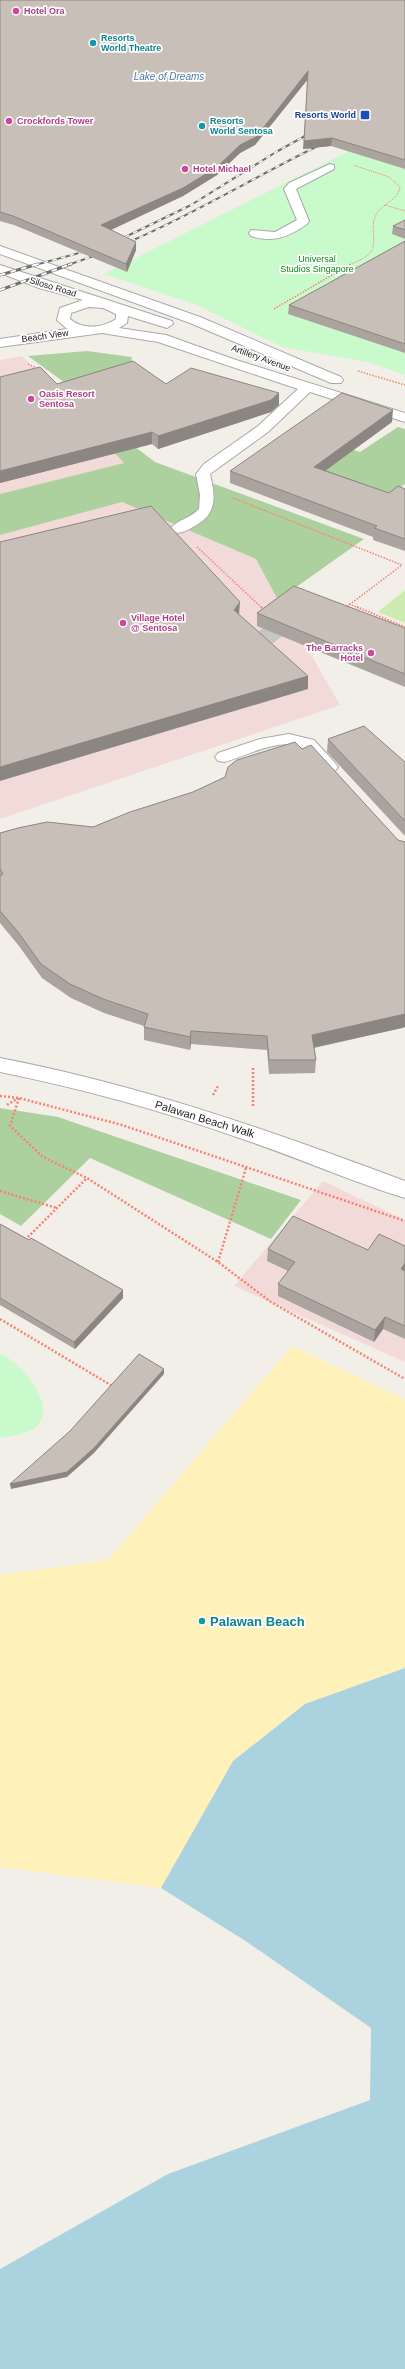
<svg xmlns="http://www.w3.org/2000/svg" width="405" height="2369" viewBox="0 0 405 2369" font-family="Helvetica,sans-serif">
  <rect width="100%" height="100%" fill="#f2efe9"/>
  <path fill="#f2dad9" d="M22,356L125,463L0,494V360Z
    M122,502L256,559L340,705L0,819V533Z
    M323,1181L405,1220V1362L234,1286Z"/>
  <path fill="#cdebb0" d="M405,590V623L378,612Z"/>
  <path fill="#add19e" d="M87,351L132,357L130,369L72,388L28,356Z
    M398,427L405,429V484L384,500L285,464L320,439L360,452Z
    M131,444L155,462L364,539L278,600L256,559L122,502L0,535V494L124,463L111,449Z
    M0,1108L58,1117L301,1200L271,1239L90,1158L21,1226L0,1214Z"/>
  <path fill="#fff1ba" d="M292,1346L405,1399V1668L305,1704L233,1761L161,1888L0,1867V1575L108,1560Z"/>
  <path fill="#c8facc" d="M405,119V375L368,362L282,347L197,305L104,274L335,158Z
    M0,1354C21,1361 59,1407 36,1427C28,1434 10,1436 0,1438Z"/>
  <path fill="#aad3df" d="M405,1668V2369H0V2269L168,2174L370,2100L371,2028L247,1942L161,1888L233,1761L305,1704Z"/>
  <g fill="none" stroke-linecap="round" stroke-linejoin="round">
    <path stroke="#c8c6c1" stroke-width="18" stroke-dasharray="18 9" stroke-linecap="butt" d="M242,655L294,616L296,617"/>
    <g stroke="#a9a9a9" stroke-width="2">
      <path id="minor" d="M330,164L334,165V169L296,189L309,221L307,224C289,237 273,243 251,236L249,233L251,230L275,232L297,220L284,189L289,183Z
        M0,246L200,317L341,377L343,380L341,383H331L190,323L0,254Z
        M0,265L172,321L173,324L167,328L128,316L127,323L119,328L166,335L233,359L405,413V422L310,392L268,432L210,474C216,498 217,515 193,527C186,531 181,534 173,532L170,529C177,520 191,518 199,509L200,495L196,474L204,464L258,426L298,389L158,342L102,333L0,347V339L67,329L57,320L60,308L83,300L39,288L0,273ZM89,307L103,308L116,314V319C102,328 83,330 70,319L71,313Z
        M289,734L314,740L335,763L338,767L335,771H323C317,763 310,753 302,748C282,736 244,757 224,762L218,761L215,757L218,753L260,739Z
        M0,1058C140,1085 272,1131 405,1181V1198C352,1182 301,1159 248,1141C167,1112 85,1089 0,1072Z"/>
    </g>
    <path stroke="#fa8072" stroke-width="1" stroke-dasharray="1 1" stroke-linecap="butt" d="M385,205L405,211
      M349,265C355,262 364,259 369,254C379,244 369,227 376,215C382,203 398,201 400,187L389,177L353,165"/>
    <path stroke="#fa8072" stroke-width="1.5" stroke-dasharray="1.5 1.5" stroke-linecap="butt" d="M274,309L351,264
      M28,364L39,369
      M358,371L405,385
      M233,498L402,565L345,608
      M197,547L262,608
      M349,604L359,608"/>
    <path stroke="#fa8072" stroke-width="2" stroke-dasharray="1.5 1.5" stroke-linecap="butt" d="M261,607L265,611
      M357,607L405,627"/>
    <path stroke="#fa8072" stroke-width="2.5" stroke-dasharray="2 2" stroke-linecap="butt" d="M253,1068V1106
      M213,1095L218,1086
      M0,1096L19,1098L122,1125L405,1221
      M19,1098L10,1126L43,1157L87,1178L218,1262L271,1302L405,1379
      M7,1105L18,1098
      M0,1191L57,1208
      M25,1240L87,1178
      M218,1262L246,1168
      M0,1319L114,1387"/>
    <use href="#minor" fill="#fff" fill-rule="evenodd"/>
    <g stroke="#707070" stroke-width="2">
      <path id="rail-far1" d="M117,241L191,205L276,152L314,131
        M131,241C197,213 259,174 324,143
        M35,265L90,250
        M68,265L102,253"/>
    </g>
    <g stroke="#707070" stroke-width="3">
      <path id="rail" d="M0,275L38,264
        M0,290L71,264"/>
    </g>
    <use href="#rail-far1" stroke="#fff" stroke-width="1.5" stroke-dasharray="4.5" stroke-linecap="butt"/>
    <use href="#rail" stroke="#fff" stroke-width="2" stroke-dasharray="5.5" stroke-linecap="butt"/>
  </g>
  <path fill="#aba49e" d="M0,0H405V169L331,146L303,149L308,79L255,145L240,153L217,175L183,196L111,230L136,250L127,272L14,225L0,221Z
    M405,220V239L392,234L393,226Z
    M405,241V353L288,314L289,305Z
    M0,377L57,384H166L279,393V405L271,412L158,449L152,444L0,483Z
    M392,422L325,470L389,493L405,489V551L373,540V537L230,483V471Z
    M257,613L405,628V687L257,626Z
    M328,739L405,762V836L327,752Z
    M93,827L398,840L405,842V1027L402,1028L314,1048L316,1060L315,1073L269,1074L267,1050L191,1044L190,1050L144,1040V1026L104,1013L71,998L42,978L19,946L0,923V833Z
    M0,1224L29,1240L123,1290V1298L75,1349L0,1305Z
    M405,1246V1339L383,1329L374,1342L278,1296V1284L288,1271L267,1261L268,1249L368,1250Z"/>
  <path fill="#8b8681" d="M308,71V79L255,145L240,153L217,175L183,196L102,234L101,225Z
    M332,138L331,146L303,149L304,141Z
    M136,242V250L127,272L126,264Z
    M279,393V405L271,412L158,449V436Z
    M393,410L392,422L314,479V467Z
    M152,432V444L0,483V471Z
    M240,602L239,615L234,610Z
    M308,676V689L0,781V767Z
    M405,1014V1027L402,1028L311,1048L312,1035Z
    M191,1031V1044L190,1050V1037Z
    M405,1263V1273L401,1269Z
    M123,1290V1298L75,1349L74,1342Z
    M385,1317L383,1329L374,1342L375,1330Z
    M164,1369V1374L94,1453L67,1477L11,1489L10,1484Z"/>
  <path fill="#c7bfb8" stroke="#8b8681" d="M0,0H405V160L332,138L304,141L308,71L256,137L240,145L217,167L183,188L101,225L136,242L126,264L13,216L0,212Z
    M405,220V230L393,226Z
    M405,241V344L289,305Z
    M133,361L166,384L191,368L279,393L271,400L158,436L152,432L0,471V377L40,367L57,384Z
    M342,393L393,410L314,467L389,493L398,486L405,489V539L374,528L377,526L230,471Z
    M151,506L240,602L234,610L308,676L0,767V542Z
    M294,586L405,628V674L257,613Z
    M364,726L405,762V821L328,739Z
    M295,742L302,749L311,745L398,840L405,842V1014L312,1035L316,1060H269L267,1036L191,1031L190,1037L144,1027L148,1014L103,999L70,984L41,964L18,932L0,911V876L3,874L0,869V833L18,828L47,822L93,827L130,812L193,792L225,777L228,767L237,760Z
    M293,1216L368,1250L379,1234L405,1246V1263L401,1269L405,1271V1326L385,1317L375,1330L278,1284L295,1262L268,1249Z
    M0,1224L29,1240L31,1238L123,1290L74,1342L0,1298Z
    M139,1354L164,1369L94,1448L67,1472L10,1484L70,1431Z"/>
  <g fill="#d1479c" stroke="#fff" stroke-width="1.5">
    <circle cx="16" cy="11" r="4"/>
    <circle cx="9" cy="121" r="4"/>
    <circle cx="185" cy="169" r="4"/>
    <circle cx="31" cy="399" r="4"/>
    <circle cx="123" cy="623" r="4"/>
    <circle cx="371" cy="653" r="4"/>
  </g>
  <g fill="#0f9aa8" stroke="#fff" stroke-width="1.5">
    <circle cx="93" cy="43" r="4"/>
    <circle cx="202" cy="126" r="4"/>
    <circle cx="202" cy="1621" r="4"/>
  </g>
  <rect fill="#1a4fb4" stroke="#fff" stroke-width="1.5" x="360" y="110" width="10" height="10" rx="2"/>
  <g text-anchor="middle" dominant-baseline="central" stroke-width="3.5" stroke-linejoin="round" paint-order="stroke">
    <g font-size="9" font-weight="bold" fill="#b23c85" stroke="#fff" text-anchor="start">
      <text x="24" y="11">Hotel Ora</text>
      <text x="17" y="121">Crockfords Tower</text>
      <text x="193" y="169">Hotel Michael</text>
      <text x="39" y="394">Oasis Resort<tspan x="39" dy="10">Sentosa</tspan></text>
      <text x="131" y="618">Village Hotel<tspan x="131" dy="10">@ Sentosa</tspan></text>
      <text x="363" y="648" text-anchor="end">The Barracks<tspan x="363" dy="10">Hotel</tspan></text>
    </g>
    <g font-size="9" font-weight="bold" fill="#0d838f" stroke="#fff" text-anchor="start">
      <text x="101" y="38">Resorts<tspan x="101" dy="10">World Theatre</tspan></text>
      <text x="210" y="121">Resorts<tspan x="210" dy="10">World Sentosa</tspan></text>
    </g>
    <g font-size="9" font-weight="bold" fill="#164399" stroke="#fff" text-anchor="end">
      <text x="356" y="115">Resorts World</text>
    </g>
    <g font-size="9" fill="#0c8416" stroke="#fff">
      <text x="317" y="259">Universal<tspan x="317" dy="10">Studios Singapore</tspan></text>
    </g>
    <g font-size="9" fill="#222" stroke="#fff">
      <text transform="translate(53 287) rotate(17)">Siloso Road</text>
      <text transform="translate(45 336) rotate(-8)">Beach View</text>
      <text transform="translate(261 358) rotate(20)">Artillery Avenue</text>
    </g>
    <g font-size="10" font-style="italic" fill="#4a7aab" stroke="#fff">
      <text x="169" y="76">Lake of Dreams</text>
    </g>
    <g font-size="11" fill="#222" stroke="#fff">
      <text transform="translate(205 1119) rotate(17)">Palawan Beach Walk</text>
    </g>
    <g font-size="13" font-weight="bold" fill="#0d838f" stroke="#fff" text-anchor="start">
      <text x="210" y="1621">Palawan Beach</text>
    </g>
  </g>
</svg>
